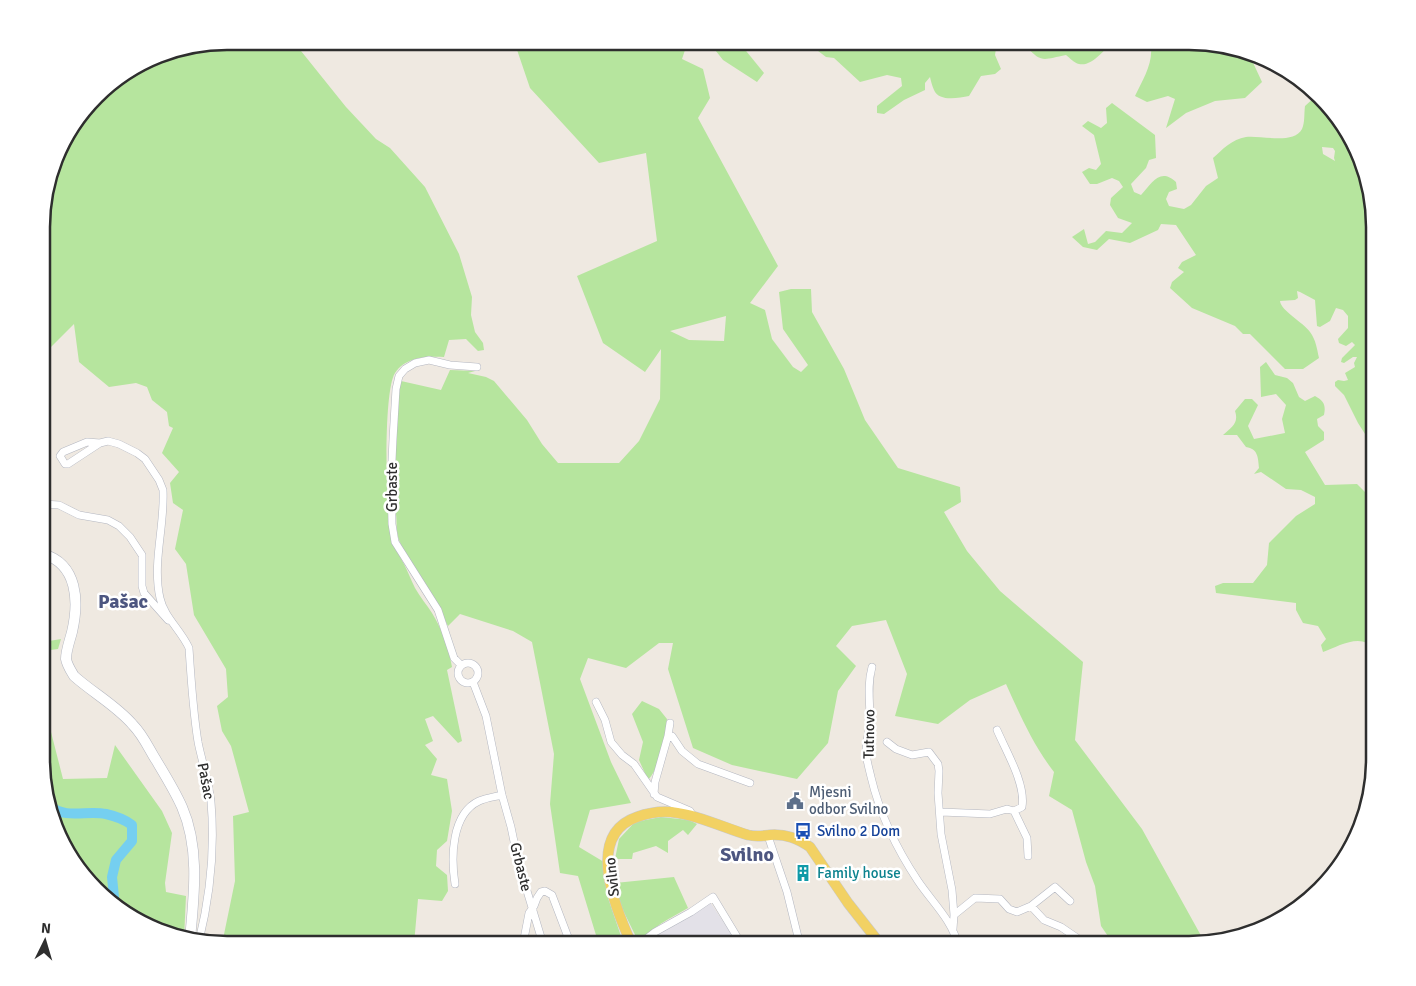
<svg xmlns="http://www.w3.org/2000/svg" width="1416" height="986" viewBox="0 0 1416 986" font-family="Signika,sans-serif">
  <rect width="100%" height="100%" fill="#efe9e1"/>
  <path fill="#e3e1e8" d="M710,902L739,945H650L649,943L653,938Z"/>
  <path fill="#b6e59e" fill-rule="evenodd" d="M227,41H293L346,107L376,139L390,148L425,187L459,254L472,297L471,315L475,332L483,343L484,350L478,351L466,339L449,340L444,357C428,356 405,357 395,373C383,391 385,521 393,543C396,550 400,557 404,564C408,572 411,580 415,588C420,597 427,605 432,613C442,629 449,649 452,667L447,670L462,741L458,743L433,716L425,719L433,741L425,745L437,759L431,775L447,779L452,811L447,841L437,850L436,866L447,875L448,891L442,901L418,899L414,944H222L235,881L233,816L249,812L231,746L222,731L217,706L228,697L226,669L194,615L186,564L175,549L183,510L173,503L170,483L179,472L162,453L173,428L169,426L167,412L152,400L147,387L136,383L109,387L79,362L74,324L43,355V203L61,145L104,88L156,55Z
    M514,41H688L682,59L703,69L710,98L698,118L778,266L750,303L765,310L772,339L793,367L801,372L808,365L783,329L779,292L791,289H811L812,312L844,369L865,420L898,468L960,487L961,502L944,512L967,551L1000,591L1083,662L1075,740L1142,829L1204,941L1189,945H1114L1101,926L1095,886L1086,862L1072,810L1049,796L1054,772C1033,745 1020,715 1006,684L970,700L938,724L895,716L907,674L886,620L852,626L836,646L856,666L838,691L828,743L797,779L732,765L693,748L668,669L673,643H659L626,668L588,658L580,679L611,762L631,803L590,810L579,847L604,862L607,895L624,945H599L578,876L560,873L550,804L554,754L532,642L513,631L460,614L448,626C434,597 410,569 399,540C396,532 397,522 396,514C393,472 396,430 399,388L401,381L441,390L450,370L475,371L468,373L486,377L494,381L527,420L542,444L558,463H619L639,441L660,399L661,349L645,372L603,343L577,276L657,241L646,153L599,163L530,88ZM726,316L724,341L689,340L670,331Z
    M708,41H738L764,73L757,82L723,60Z
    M805,41L997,42L995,55L1001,69L995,74L981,76L969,96C958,98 939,102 934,90C932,86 931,81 930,77L925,83V90L904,100L884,114L877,113V106L902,86L901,78L887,75L860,82L834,58L826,57Z
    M1029,42H1112C1105,49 1092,67 1079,64C1074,63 1070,58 1066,55C1044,59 1042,64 1027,47Z
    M1150,42H1201L1246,51L1249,54L1262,82L1245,98L1215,101L1186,113L1166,128L1175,99L1168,96L1147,102L1135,96C1143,79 1155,61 1150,42Z
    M1316,96L1350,134L1359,165L1358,167L1361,171L1374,215V448L1358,423L1344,395L1335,386V382L1338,380L1344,381L1348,380L1345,373L1355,367L1354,363L1357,357H1353L1344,363L1341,362L1342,358L1355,345L1352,342L1346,346L1339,343L1338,339L1348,328V316L1343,310L1336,308L1330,321L1320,327L1317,326L1315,300L1300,292L1297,291L1298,298L1295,300L1280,301C1281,311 1303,322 1310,332C1316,340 1317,349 1319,358L1303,369H1285L1250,334H1243L1235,326L1192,308L1170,288L1172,282L1184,272L1178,268L1182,262L1196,255L1176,225L1161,224L1158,230L1130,243L1109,239L1097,250L1083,247L1072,237L1084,229L1088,244L1095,242L1106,231L1122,233L1132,223L1118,218L1110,205L1111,198L1123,187L1119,181L1112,178L1097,184H1090L1082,172L1089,168L1096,170L1101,164L1094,135L1082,126L1088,121L1101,128L1107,123L1106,108L1112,103L1155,135L1156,158L1149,160L1146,168L1131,184L1134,192L1141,195C1152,183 1160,167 1176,182L1177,189L1169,192L1166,199L1169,206L1184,209L1191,205L1206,186L1218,178L1213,158C1222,150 1232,139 1246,137C1260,135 1294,145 1302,129C1305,123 1304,113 1305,106ZM1322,147L1333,148L1335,151L1334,158L1335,161L1323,154Z
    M1266,362L1275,375L1287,378L1293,383L1299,397L1305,401L1315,396C1324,401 1326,405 1324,415L1317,419L1318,426L1324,432V440L1305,452L1325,485L1357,484L1374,501V651C1364,631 1339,646 1323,652L1321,645L1326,639L1318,626L1303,623L1296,610V603L1216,593L1215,586L1223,583H1253L1267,565L1269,543L1296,516L1315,504V497L1301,490L1286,489L1261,472L1254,474L1259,468C1258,457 1258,449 1246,447L1237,435H1223C1232,427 1239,423 1235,411L1245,399H1252L1258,405L1248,426L1254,439L1285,433L1282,419L1286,405L1276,394L1261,397L1260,367Z
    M61,639L58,649L43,651V642Z
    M642,701L659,709L667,719C664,740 662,764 648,780L639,760L643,742L632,714Z
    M43,727L51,732L63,779L107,778L115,745L162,811L172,833L165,883L166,892L186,896L184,938L167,935L114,906L66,852L43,783Z
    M661,817L689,820L697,824L688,835L683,830L668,841V853L656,846L633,853L632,859H615L619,839L635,822Z
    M674,877L688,908C675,916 645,929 642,945H640L619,902L615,883Z"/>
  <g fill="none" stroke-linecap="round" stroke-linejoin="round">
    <path stroke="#75cff0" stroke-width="10" d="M51,807C66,819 88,810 106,814C115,816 124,819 132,825V841L116,860L112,877L115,907"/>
    <g stroke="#b4b7c1" stroke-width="8">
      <path id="minor" d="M100,443L68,464H65L60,456L63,452L87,442L100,443L108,441L119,444L137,453L145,459L159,480L163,490C165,525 152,563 160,598C164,617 181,630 189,648C191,679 193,711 198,742C202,762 209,782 211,802C215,848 210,896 199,941
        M43,504L59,505L79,515L108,520L119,526L130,537L142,555V586L144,593L168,620
        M458 673a10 10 0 1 1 20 0a10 10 0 1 1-20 0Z
        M461,665L454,658L438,610L395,542L392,524L391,482L393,439L396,389L399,376L405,369L415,363L429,360L450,365L477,367
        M872,667C867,685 870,702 870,720C870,730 866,740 866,751C866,759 869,768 871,777C880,815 896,848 918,881C932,902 952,920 958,945
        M473,682L486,716L502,795L511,827L518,861L543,944
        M596,702L605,720L611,742L622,755L634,764L657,797L690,811L693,816
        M668,736L670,723
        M887,742L896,749L912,755L929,752L938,764L939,771L938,793L941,834L952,890L954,915L953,929
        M654,794L655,782L668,736H672L682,751L698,764L750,783
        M1014,811L1027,838L1028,856
        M941,812L990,814L1007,809L1014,811L1022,807C1026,784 1006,751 997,730
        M768,836L787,892L800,945
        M455,884C451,858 451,814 479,801C486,798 494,797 502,795
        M1031,906L1044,920L1061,927L1083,942
        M954,915L975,898L1000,899L1009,909L1017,912L1031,906L1055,887L1070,901
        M523,944L529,913L534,906L537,898L541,892L545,891L552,895L571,945
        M645,945L646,939L655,932L691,912L713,897L742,945"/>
    </g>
    <g stroke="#b4b7c1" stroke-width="11">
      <path id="secondary" d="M43,554C78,564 79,602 72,632C70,640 66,650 66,659C67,665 71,671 74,676C93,693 117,706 133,725C143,735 149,749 156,760C165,775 175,791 182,807C200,848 194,896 190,939"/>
    </g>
    <g stroke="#c9c9c9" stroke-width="11">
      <path id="primary" d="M632,945C616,910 584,835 637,817C648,813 659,811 671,812C698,815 722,827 748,835C756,837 762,836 770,835C786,834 797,838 810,847L848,903L881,945"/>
    </g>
    <use href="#minor" stroke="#fff" stroke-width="7"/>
    <use href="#secondary" stroke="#fff" stroke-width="10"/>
    <use href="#primary" stroke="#f2d163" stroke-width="10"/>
  </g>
  <defs>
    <g id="civic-bare" transform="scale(1.35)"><path d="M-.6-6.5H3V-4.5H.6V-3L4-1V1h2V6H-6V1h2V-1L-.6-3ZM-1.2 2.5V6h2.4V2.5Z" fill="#5c6f8a" stroke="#fff" stroke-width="2.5" paint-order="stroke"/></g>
    <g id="bus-bare" transform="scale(1.35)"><path d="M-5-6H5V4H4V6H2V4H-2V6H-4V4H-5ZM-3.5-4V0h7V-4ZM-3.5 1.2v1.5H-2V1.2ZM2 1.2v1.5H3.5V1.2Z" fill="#1a4fb4" stroke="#fff" stroke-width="2.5" paint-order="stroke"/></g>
    <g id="building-bare" transform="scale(1.35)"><path d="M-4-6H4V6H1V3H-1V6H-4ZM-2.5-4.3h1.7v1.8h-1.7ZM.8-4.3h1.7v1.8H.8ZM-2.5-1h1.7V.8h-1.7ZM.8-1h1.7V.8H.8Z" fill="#0f9aa8" stroke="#fff" stroke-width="2.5" paint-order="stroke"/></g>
  </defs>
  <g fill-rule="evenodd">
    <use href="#civic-bare" x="795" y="801"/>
    <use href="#bus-bare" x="803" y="831"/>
    <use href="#building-bare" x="803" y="873"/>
  </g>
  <g text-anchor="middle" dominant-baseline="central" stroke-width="5" stroke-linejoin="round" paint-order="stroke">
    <g font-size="15" fill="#2e2e2e" stroke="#fff">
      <text transform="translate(392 487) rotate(-90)">Grbaste</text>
      <text transform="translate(869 734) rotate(-89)">Tutnovo</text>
      <text transform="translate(206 781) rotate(79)">Pašac</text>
      <text transform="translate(521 867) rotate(76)">Grbaste</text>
      <text transform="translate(612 877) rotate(-96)">Svilno</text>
    </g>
    <g font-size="15" fill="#4e5e75" stroke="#fff" text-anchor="start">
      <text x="809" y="792">Mjesni<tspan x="809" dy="17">odbor Svilno</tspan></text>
    </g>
    <g font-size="15" fill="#164399" stroke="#fff" text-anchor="start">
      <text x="817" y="831">Svilno 2 Dom</text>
    </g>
    <g font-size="15" fill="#0d838f" stroke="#fff" text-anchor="start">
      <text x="817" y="873">Family house</text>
    </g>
    <g font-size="20" font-weight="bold" fill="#4d5680" stroke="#fff">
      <text x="123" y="601">Pašac</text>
      <text x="747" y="854">Svilno</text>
    </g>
  </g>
  <path d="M0 0H1416V986H0ZM227 50H1189A177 177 0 0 1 1366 227V759A177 177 0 0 1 1189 936H227A177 177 0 0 1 50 759V227A177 177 0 0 1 227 50Z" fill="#fff" fill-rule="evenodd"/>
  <path fill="none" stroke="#2e2e2e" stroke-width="2.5" d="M227 50H1189A177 177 0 0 1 1366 227V759A177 177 0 0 1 1189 936H227A177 177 0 0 1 50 759V227A177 177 0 0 1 227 50Z"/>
  <g transform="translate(45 941) rotate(5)" stroke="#ffffff" stroke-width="4" paint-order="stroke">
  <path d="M0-4L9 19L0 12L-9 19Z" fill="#2e2e2e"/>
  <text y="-8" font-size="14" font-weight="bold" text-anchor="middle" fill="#2e2e2e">N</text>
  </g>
</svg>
